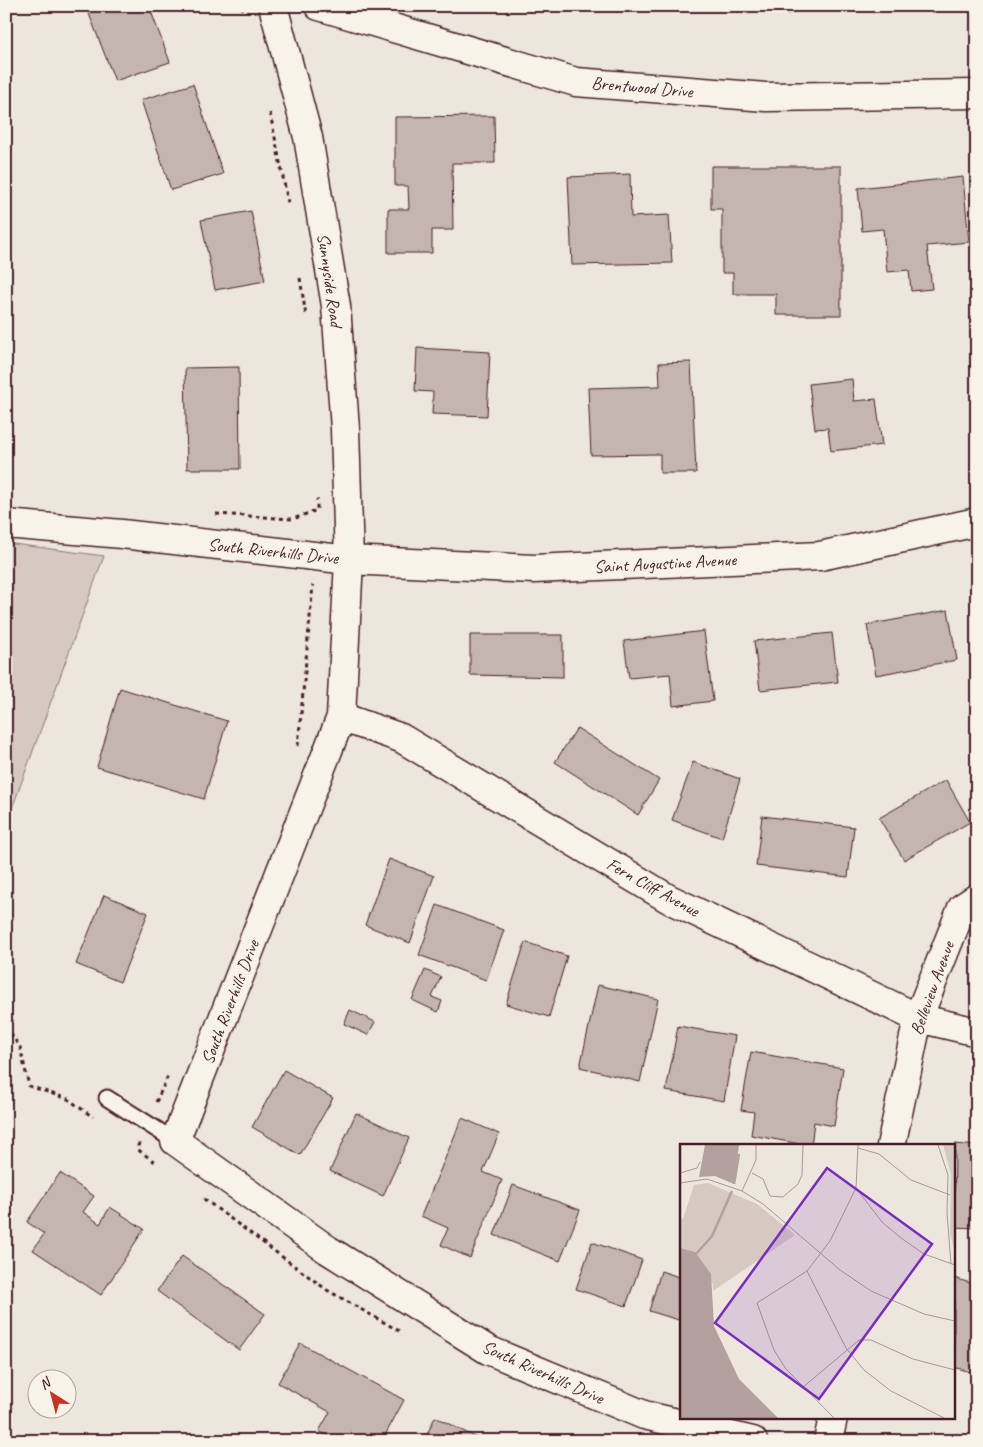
<svg xmlns="http://www.w3.org/2000/svg" width="983" height="1447" viewBox="0 0 983 1447" font-family="Caveat,sans-serif">
  <rect width="100%" height="100%" fill="#ece6dd"/>
  <filter id="ink" filterUnits="userSpaceOnUse"><feTurbulence type="fractalNoise" baseFrequency=".02" numOctaves="2"/><feDisplacementMap in="SourceGraphic" scale="10" xChannelSelector="R" yChannelSelector="G"/><feConvolveMatrix kernelMatrix="1 2 1 2 8 2 1 2 1" color-interpolation-filters="sRGB"/></filter>
  <g filter="url(#ink)">
    <path fill="#d5c9c2" stroke="#907476" d="M6,543L104,556L6,825Z"/>
    <path fill="#c4b5b0" stroke="#4a1f2b" d="M86,6H149L170,62L115,81Z
      M786,6H820L787,14Z
      M193,84L223,174L171,190L141,100Z
      M494,116L495,163H452L453,230H432V253H388V209H409L408,186H395V117Z
      M711,166H841V315H776V294H733V273H722V209H711Z
      M630,174L631,217L669,215L672,263L572,265L568,177Z
      M963,177L969,242L927,246L932,289L911,291L909,270L887,272L883,229L862,231L858,188Z
      M251,211L265,281L215,290L201,220Z
      M417,348L490,352L487,416L432,414L433,392L415,391Z
      M691,362L696,473H660V454L591,455L588,388L660,386L659,363Z
      M239,367L240,469H187L185,368Z
      M852,379L854,401L876,399L882,445L831,451L828,428L815,429L809,384Z
      M948,610L957,660L876,675L867,625Z
      M704,631L713,701L673,706L670,674L629,678L624,641Z
      M832,633L838,682L760,690L754,641Z
      M470,635H563V677L470,675Z
      M120,688L227,721L204,799L97,767Z
      M577,728L659,780L638,815L555,762Z
      M693,762L740,779L722,838L672,820Z
      M946,780L970,822L904,860L879,818Z
      M762,816L854,827L848,877L756,866Z
      M389,859L434,876L410,943L365,925Z
      M104,895L148,913L120,982L76,964Z
      M437,905L504,930L486,980L419,955Z
      M525,942L567,956L549,1017L506,1004Z
      M425,970L441,977L432,997L442,1001L438,1012L412,1000Z
      M598,985L658,999L640,1082L580,1067Z
      M350,1010L375,1022L368,1035L344,1024Z
      M678,1026L735,1036L724,1101L666,1091Z
      M751,1052L843,1068L834,1126L814,1122L811,1146L751,1135L754,1112L741,1110Z
      M284,1070L333,1098L300,1155L252,1127Z
      M356,1113L409,1138L383,1196L330,1171Z
      M462,1118L499,1134L483,1172L502,1180L470,1258L441,1245L448,1228L421,1216Z
      M955,1144L977,1146V1228L954,1227Z
      M60,1173L94,1196L83,1212L100,1224L110,1207L144,1229L101,1295L33,1250L44,1234L27,1222Z
      M513,1185L580,1210L560,1261L494,1235Z
      M592,1242L642,1260L626,1306L576,1289Z
      M182,1256L265,1314L239,1350L157,1291Z
      M661,1271L682,1278V1321L649,1311Z
      M954,1278L977,1285V1374L954,1367Z
      M300,1343L404,1400L382,1441H337L319,1431L330,1412L278,1383Z
      M435,1417L483,1441H424Z"/>
    <g fill="none" stroke-linecap="round" stroke-linejoin="round">
      <g stroke="#4a1f2b" stroke-width="19">
        <path id="lane" d="M107,1098L175,1141"/>
      </g>
      <g stroke="#4a1f2b" stroke-width="31">
        <path id="street" d="M273,6L308,137L336,306L345,429L349,560L341,717L175,1141L328,1250L488,1350L644,1415L753,1441
          M319,6L576,82L766,97L977,94
          M6,524L122,534L349,560L534,569L820,556L977,522
          M341,717L401,738L669,899L918,1018L977,1032
          M891,1146L918,1018L962,908L977,898
          M828,1441L833,1418"/>
      </g>
      <path stroke="#4a1f2b" stroke-width="3" stroke-dasharray="4 4" stroke-linecap="butt" d="M242,6L244,13
        M270,113L289,207
        M300,278L306,316
        M216,514L293,519L317,510V499
        M298,746L313,585
        M6,1027L20,1047L29,1086L68,1099L93,1117
        M156,1102L168,1076
        M139,1143L137,1149L155,1162
        M204,1199L327,1290L401,1332"/>
      <use href="#lane" stroke="#f7f3e8" stroke-width="15"/>
      <use href="#street" stroke="#f7f3e8" stroke-width="28"/>
    </g>
  </g>
  <g text-anchor="middle" dominant-baseline="central" stroke-width="4" stroke-linejoin="round" paint-order="stroke">
    <g font-size="18" fill="#4a1f2b" stroke="#f7f3e8">
      <text transform="translate(642 87) rotate(5)">Brentwood Drive</text>
      <text transform="translate(330 280) rotate(82)">Sunnyside Road</text>
      <text transform="translate(273 551) rotate(6)">South Riverhills Drive</text>
      <text transform="translate(665 563) rotate(-3)">Saint Augustine Avenue</text>
      <text transform="translate(653 887) rotate(29)">Fern Cliff Avenue</text>
      <text transform="translate(932 988) rotate(-70)">Belleview Avenue</text>
      <text transform="translate(230 1002) rotate(-69)">South Riverhills Drive</text>
      <text transform="translate(543 1372) rotate(24)">South Riverhills Drive</text>
    </g>
  </g>
  <g transform="translate(680 1144)">
    <rect width="275" height="275" fill="#ece6dd"/>
    <path d="M263,1H275V109L270,89L271,30ZM28,39L77,60L115,91L33,147V140L0,104V74L3,75L14,41Z" fill="#d5c9c2"/>
    <path d="M25,1H59L54,40L35,32L19,33ZM0,104L15,108L31,130L34,182L59,235L98,274H0Z" fill="#b39f9d"/>
    <path fill="none" stroke="#b39f9d" stroke-width="2.5" d="M54,40L59,10M16,110L32,92L52,47"/>
    <path fill="none" stroke="#ab9696" stroke-width="1" d="M258,1L268,31L267,69L271,120M178,4L199,10L231,36L270,51M0,29L17,24L20,18M72,29L83,35L90,52L103,53L118,40L122,31L123,1M0,39L27,35L62,47L83,60L160,126L191,147L244,170L275,177M176,44L202,78L221,94L244,110L275,121M62,47L76,16V1M127,127L166,204L184,226L211,247L264,274M122,244L179,196H191L233,215L275,226M154,274L106,225L94,206L77,159L127,127L150,97L176,44L178,1"/>
    <path fill="#7b2cbf" fill-opacity="0.15" stroke="#7b2cbf" stroke-width="2.5" d="M147,24L252,100L139,255L35,179Z"/>
    <rect width="275" height="275" fill="none" stroke="#4a1f2b" stroke-width="2.5"/>
  </g>
  <rect width="983" height="1447" fill="none" stroke="#f7f3e8" stroke-width="25"/>
  <rect x="12" y="12" width="958" height="1422" fill="none" stroke="#4a1f2b" stroke-width="2" filter="url(#ink)"/>
  <g transform="translate(52 1394) rotate(324)"><circle r="24" fill="#f7f3e8" stroke="#b29e9c"/>
  <path d="M0-4L9 19L0 12L-9 19Z" fill="#c8321e"/>
  <text y="-8" font-size="14" font-weight="bold" text-anchor="middle" fill="#4a1f2b">N</text>
  </g>
</svg>
